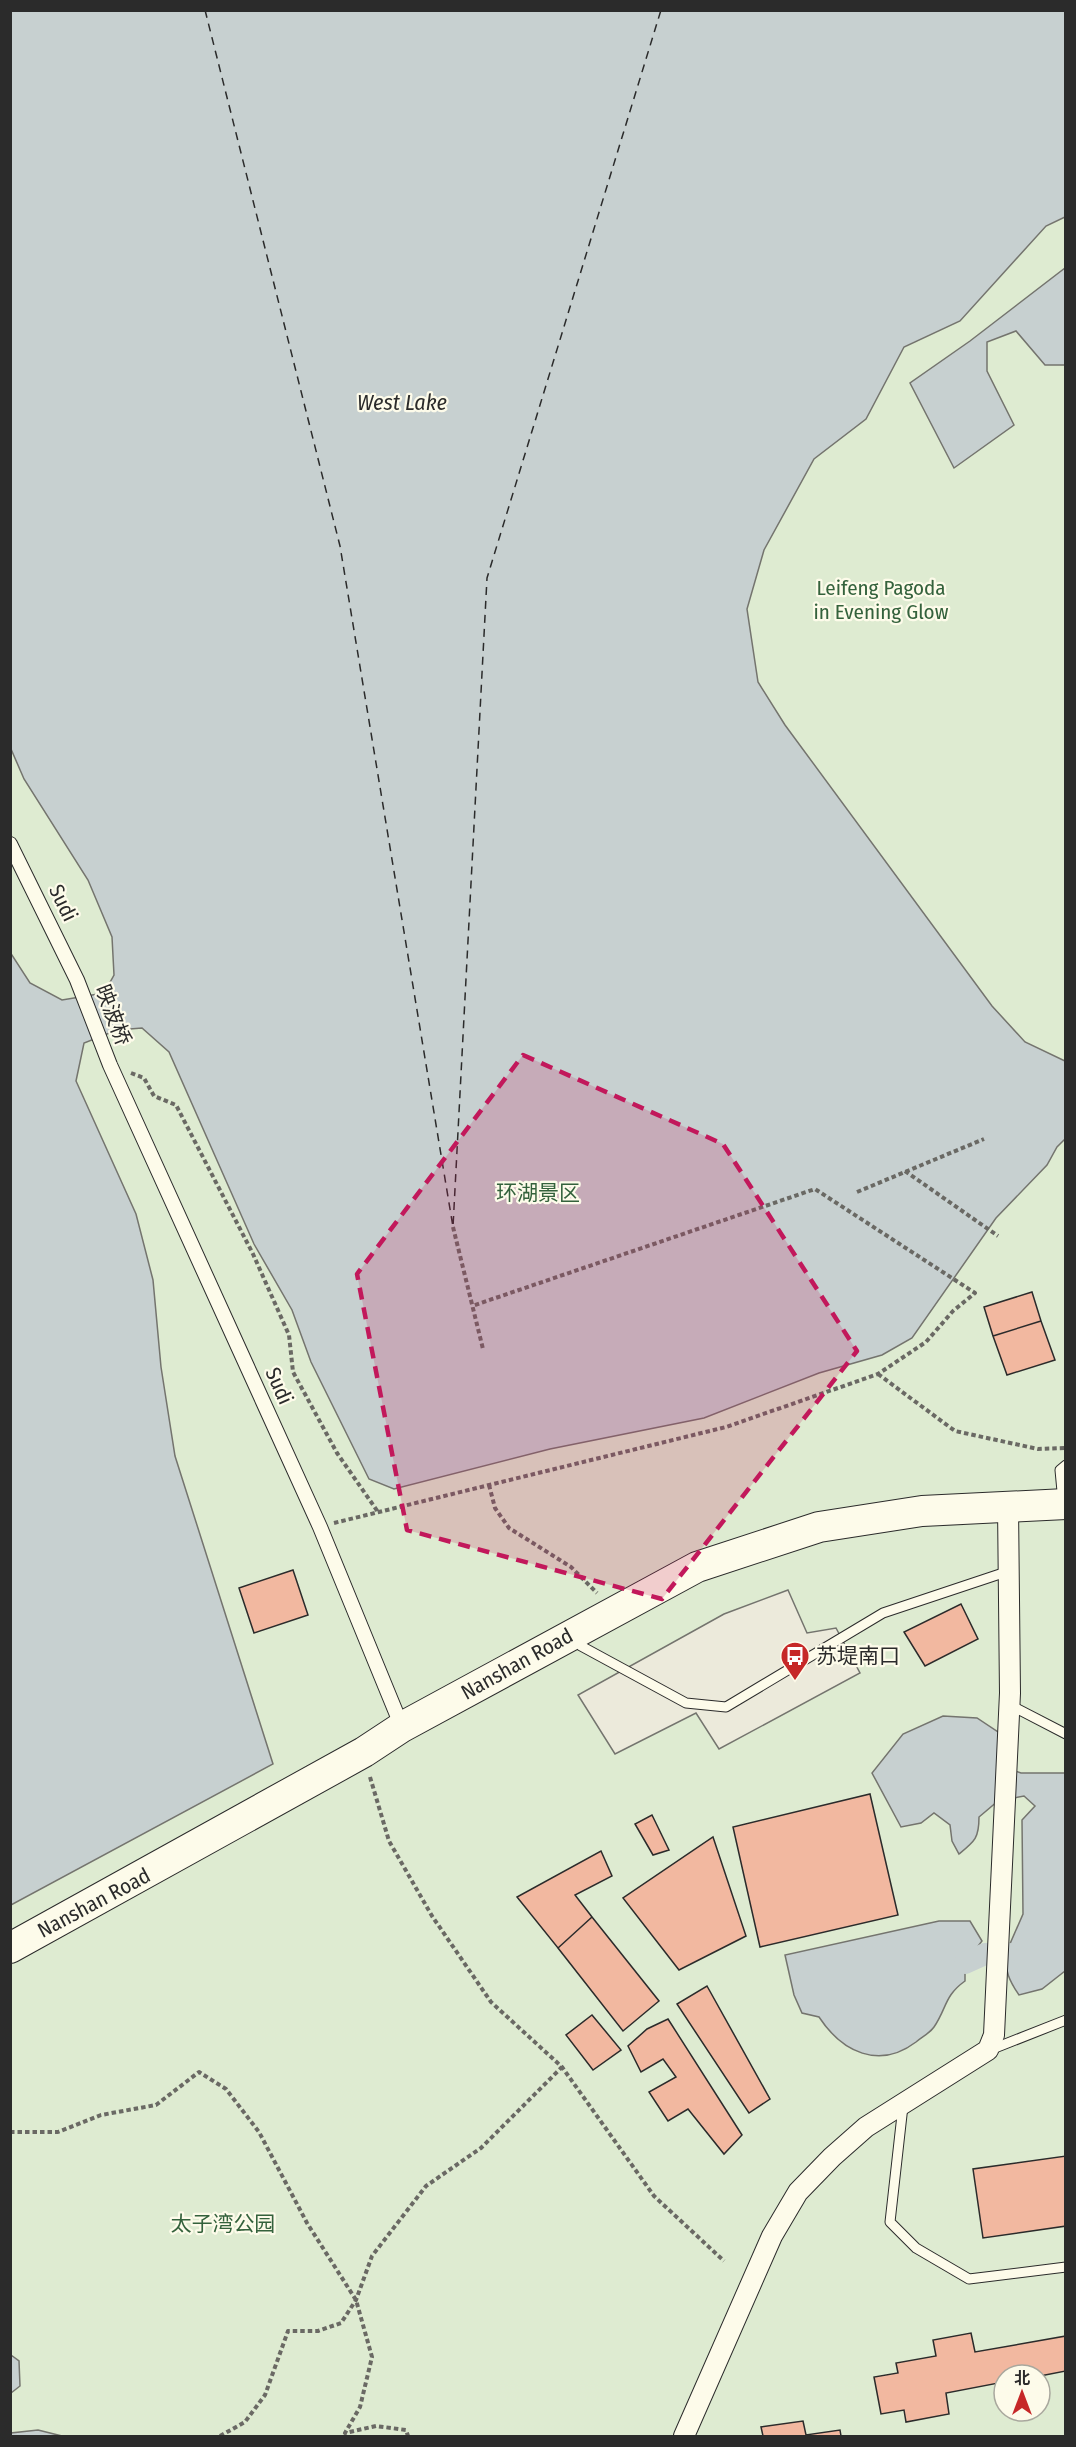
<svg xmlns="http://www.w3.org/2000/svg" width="1076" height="2447" viewBox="0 0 1076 2447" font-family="'Fira Sans Condensed','Noto Sans SC',sans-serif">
  <rect width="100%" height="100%" fill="#fdfbea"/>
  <path fill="#deebd1" stroke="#74746e" stroke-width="1.5" fill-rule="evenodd" d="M11,11H1065V2436H11ZM1004,2375H1040V2411H1004Z"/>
  <path fill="#eceadb" stroke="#74746e" stroke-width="1.5" d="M788,1590L807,1633L836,1628L860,1673L719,1749L696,1713L615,1754L578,1695L724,1614Z"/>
  <path fill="#c7d0d0" stroke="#74746e" stroke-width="1.5" d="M11,11H1065V217L1046,226L960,321L904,347L866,419L814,459L764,550L747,609L758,682L785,725L992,1006L1025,1042L1065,1061V1139L1057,1147L1047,1165L996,1218L912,1338L882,1355L819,1373L704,1418L550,1449L394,1489L369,1479L311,1362L292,1310L254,1244L169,1052L142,1028L117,1030L84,1043L76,1081L136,1214L153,1280L161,1367L175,1456L273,1764L11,1905L10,952L30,983L62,1000L104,993L114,975L112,937L88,880L24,779L11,749Z
    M1065,268V365H1045L1016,331L987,342V371L1014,425L954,468L910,383L970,341Z
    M943,1716L977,1718L1004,1736V1767L1021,1773H1065V1971L1042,1989L1019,1995C1010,1982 1004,1970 1006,1953L1023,1914L1022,1820L1035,1806L1024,1796L998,1801L979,1817C979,1838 975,1841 959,1854L952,1841L950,1825L934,1813L921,1823L901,1827L872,1773L903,1734Z
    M939,1921H970L982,1941L965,1963V1981C944,1996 947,2008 934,2027C930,2033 922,2037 916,2042C879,2070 842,2052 819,2017L802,2013L794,1995L785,1955Z
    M11,2355L19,2361L20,2386L11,2393Z
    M38,2430L62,2436H11V2433Z"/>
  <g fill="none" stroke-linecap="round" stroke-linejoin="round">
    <path stroke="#c7d0d0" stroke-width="22" d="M965,1963L985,1954L1006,1953"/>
    <path stroke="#2b2b2b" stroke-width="1.5" stroke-dasharray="8 6" stroke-linecap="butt" d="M205,10L340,546L453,1227L487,578L661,10"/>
  </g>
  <path fill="#f2b8a0" stroke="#2b2b2b" stroke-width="1.5" d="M1032,1292L1041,1321L993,1336L984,1307Z
    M1041,1321L1055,1360L1007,1375L993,1336Z
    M293,1570L308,1615L254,1633L239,1588Z
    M961,1604L978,1639L925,1666L904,1632Z
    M870,1794L898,1915L760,1947L733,1827Z
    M652,1815L669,1850L653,1855L635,1824Z
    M713,1837L746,1936L679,1970L623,1898Z
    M601,1851L612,1876L575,1895L592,1917L558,1948L517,1897Z
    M592,1917L659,2001L623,2031L558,1948Z
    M707,1986L770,2099L749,2113L677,2004Z
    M592,2015L621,2050L593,2070L566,2035Z
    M668,2019L742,2135L724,2154L688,2109L668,2121L649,2092L676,2077L663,2059L641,2072L628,2046L647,2029Z
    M1066,2156V2226L983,2238L973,2169Z
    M971,2333L975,2352L1066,2336V2371L1040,2376L1004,2375V2382L946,2393L949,2414L906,2422L904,2410L881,2414L874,2377L898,2373L896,2363L936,2356L933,2340Z
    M803,2421L806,2435L840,2430L841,2436H763L761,2427Z"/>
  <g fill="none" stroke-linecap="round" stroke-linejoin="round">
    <g stroke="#2b2b2b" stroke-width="11">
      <path id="service" d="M1063,1502L1060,1470L1066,1465
        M574,1637L581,1646L686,1703L726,1707L883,1613L1009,1571
        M1010,1705L1066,1734
        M990,2050L1066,2020
        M903,2106L890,2222L916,2248L969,2279L1066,2267"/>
    </g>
    <g stroke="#2b2b2b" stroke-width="16">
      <path id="pedestrian" d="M10,844L77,980L110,1065L320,1527L402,1727"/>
    </g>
    <g stroke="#2b2b2b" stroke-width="22">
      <path id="minor" d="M684,2436L772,2236L798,2192L832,2157L866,2127L988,2050L994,2035L1010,1693L1008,1506"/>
    </g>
    <g stroke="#2b2b2b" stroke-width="32">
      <path id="primary" d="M10,1948L364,1752L402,1727L697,1567L819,1527L922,1511L1066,1504"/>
    </g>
    <path stroke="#6a6964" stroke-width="4" stroke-dasharray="4.5 3" stroke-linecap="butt" d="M131,1073L144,1078L154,1096L176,1105L253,1254L289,1335L293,1372L337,1453L378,1512
      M905,1171L998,1236
      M857,1192L984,1139
      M453,1227L483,1349
      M878,1374L955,1431L1038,1449L1066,1448
      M489,1485L495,1508L509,1528L571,1567L597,1593
      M334,1523L726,1427L878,1374L926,1342L953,1311L975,1293L815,1189L472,1306
      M370,1777L389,1841L432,1916L491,2002L562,2067L654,2196L724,2261
      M10,2132H58L101,2115L156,2105L199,2072L226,2089L259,2132L307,2223L356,2300L372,2357L360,2407L345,2433L376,2426L406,2430L408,2436
      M220,2436L245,2422L265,2395L288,2331H318L341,2323L356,2300L372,2256L426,2186L481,2148L562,2067"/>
    <use href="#service" stroke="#fdfbea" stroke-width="9"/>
    <use href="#pedestrian" stroke="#fdfbea" stroke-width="14"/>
    <use href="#minor" stroke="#fdfbea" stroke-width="20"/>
    <use href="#primary" stroke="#fdfbea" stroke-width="30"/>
  </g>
  <path fill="#c2185b" fill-opacity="0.2" stroke="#c2185b" stroke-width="4.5" stroke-dasharray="12 8" stroke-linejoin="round" d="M523,1055L723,1144L857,1351L662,1599L407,1530L357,1274Z"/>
  <defs>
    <g id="bus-pin" transform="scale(1.5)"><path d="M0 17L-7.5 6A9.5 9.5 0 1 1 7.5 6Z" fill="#c62828" stroke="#fdfbea"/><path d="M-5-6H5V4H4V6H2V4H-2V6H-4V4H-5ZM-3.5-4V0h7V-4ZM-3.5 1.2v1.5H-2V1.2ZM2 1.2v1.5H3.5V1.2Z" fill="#fff"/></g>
  </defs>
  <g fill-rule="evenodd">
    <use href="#bus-pin" x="795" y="1656"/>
  </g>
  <g text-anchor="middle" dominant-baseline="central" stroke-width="4.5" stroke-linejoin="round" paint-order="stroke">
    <g font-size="21" fill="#34623c" stroke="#fdfbea">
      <text x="881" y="588">Leifeng Pagoda<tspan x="881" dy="24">in Evening Glow</tspan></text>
      <text x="538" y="1193">环湖景区</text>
      <text x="223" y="2224">太子湾公园</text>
    </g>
    <g font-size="21" fill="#2b2b2b" stroke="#fdfbea">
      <text transform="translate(63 903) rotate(64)">Sudi</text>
      <text transform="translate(113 1015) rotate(69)">映波桥</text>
      <text transform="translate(279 1386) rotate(66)">Sudi</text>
      <text transform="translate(517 1664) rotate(-29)">Nanshan Road</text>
      <text transform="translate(94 1903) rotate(-28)">Nanshan Road</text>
    </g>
    <g font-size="21" fill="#2b2b2b" stroke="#fdfbea" text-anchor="start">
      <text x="816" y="1656">苏堤南口</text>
    </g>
    <g font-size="22" font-style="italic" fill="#2b2b2b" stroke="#fdfbea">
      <text x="402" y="402">West Lake</text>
    </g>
  </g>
  <rect width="1076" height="2447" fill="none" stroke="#2b2b2b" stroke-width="24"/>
  <g transform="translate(1022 2393)"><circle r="28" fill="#fdfbea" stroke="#a9a89e" stroke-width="1.5"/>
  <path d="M0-4.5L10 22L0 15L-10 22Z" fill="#c62828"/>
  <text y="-9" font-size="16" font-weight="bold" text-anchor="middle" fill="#2b2b2b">北</text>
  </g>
</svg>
